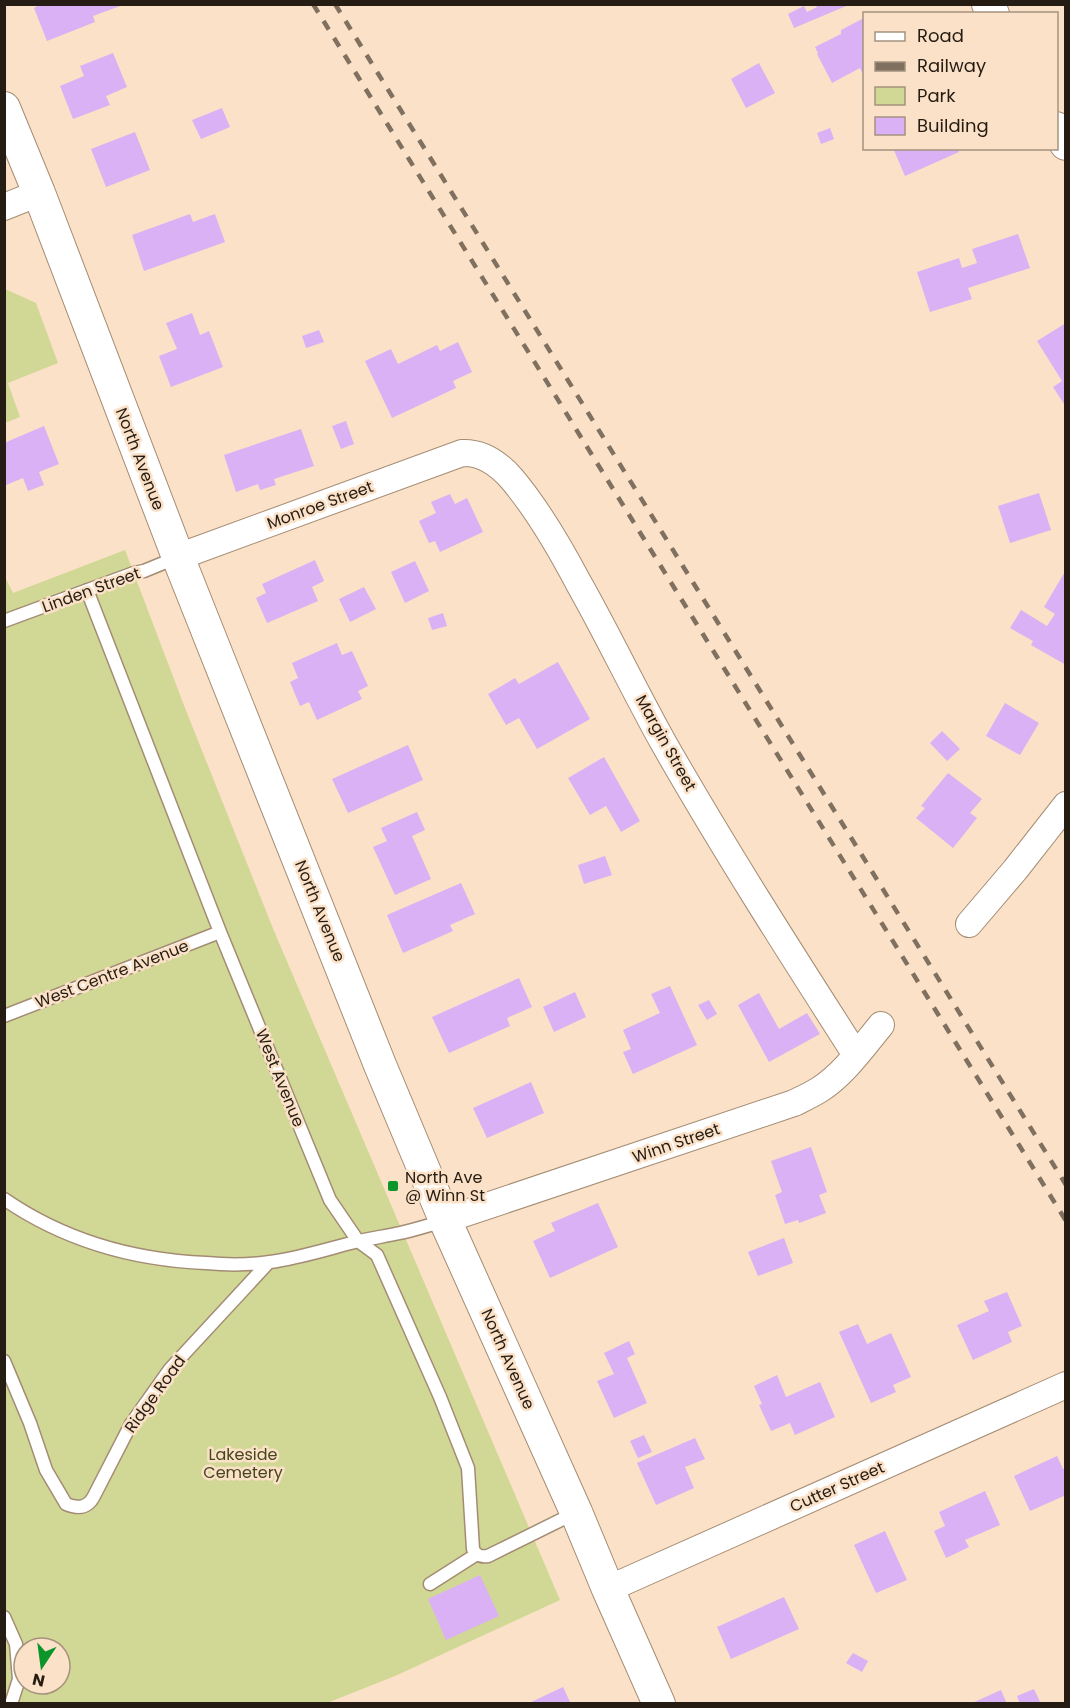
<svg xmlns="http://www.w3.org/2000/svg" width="1070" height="1708" viewBox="0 0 1070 1708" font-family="Poppins,sans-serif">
  <rect width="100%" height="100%" fill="#fbe1c7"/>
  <path fill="#d1d895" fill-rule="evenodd" d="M5,289L36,303L58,363L8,383L20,417L5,423Z
    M125,550L185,708L274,931L560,1600L395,1676L327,1703H5L4,575L13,593ZM24,1648H60V1684H24Z"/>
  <path fill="#dab1f5" d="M41,4H123V5L93,16L95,22L47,41L34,8Z
    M816,4H851L794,28L788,14L804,6L807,12L817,7Z
    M864,18V77L860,68L832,83L817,54L818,53L815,47L841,34V30Z
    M113,53L127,87L106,96L110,105L73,119L60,86L84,76L80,66Z
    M759,63L775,93L746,108L731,79Z
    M222,108L230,127L201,139L192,120Z
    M830,128L834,139L821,144L817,133Z
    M135,132L150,170L106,187L91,149Z
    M893,148H957L959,152L905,176Z
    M190,214L193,222L215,214L225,242L144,271L132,235Z
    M1018,234L1030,268L968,288L972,299L930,312L917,272L959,258L962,268L977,263L972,249Z
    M192,313L200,335L209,331L223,367L171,387L159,356L177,349L166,323Z
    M1066,323V407L1053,387L1062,381L1037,341Z
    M319,330L324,342L306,348L302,336Z
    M458,342L472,372L453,381L456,388L392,418L365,361L391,349L398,364L437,345L440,351Z
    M346,421L354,444L341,449L332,426Z
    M44,426L59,464L39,472L44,485L28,491L23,478L6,485L4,443Z
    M301,429L314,466L274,479L276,485L260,490L258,484L236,492L224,455Z
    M1039,493L1051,530L1010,543L998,506Z
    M450,494L455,504L467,498L483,532L440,552L435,541L429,543L419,521L436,513L431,502Z
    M315,560L324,581L312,587L318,601L267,623L256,598L266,593L262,584Z
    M415,561L429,591L405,603L391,572Z
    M1066,570V665L1031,645L1033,641L1010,628L1021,610L1047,626L1055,614L1044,607Z
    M364,587L376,609L350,622L339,599Z
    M443,613L447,626L432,630L428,618Z
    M337,643L342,655L352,651L368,686L358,691L362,699L317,720L309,702L300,706L290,682L298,678L292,663Z
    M558,662L590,719L537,749L519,718L506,725L488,694L515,678L519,684Z
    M1005,703L1039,723L1020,755L986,736Z
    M942,731L960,749L947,761L930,743Z
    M408,745L423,780L348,813L332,779Z
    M604,757L640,821L621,832L606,806L590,815L568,778Z
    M948,773L982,799L970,813L977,818L953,848L916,818L925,808L921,806Z
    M417,812L425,830L412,836L431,879L395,895L373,847L387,841L381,828Z
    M605,856L612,875L584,884L578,865Z
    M461,883L475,914L450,925L453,931L403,953L387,915Z
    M519,978L532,1007L507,1018L510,1026L449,1053L432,1017Z
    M670,986L697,1045L633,1074L623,1052L631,1049L623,1030L660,1013L651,994Z
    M575,992L586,1017L554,1032L543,1007Z
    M759,993L779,1029L807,1013L820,1034L769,1062L738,1005Z
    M709,1000L717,1014L707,1020L698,1005Z
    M531,1082L544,1113L487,1138L473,1108Z
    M811,1147L827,1192L819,1195L826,1213L799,1223L798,1220L785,1224L775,1195L782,1192L771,1161Z
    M598,1203L618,1247L550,1278L533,1241L555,1231L551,1223Z
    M784,1238L793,1263L758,1276L748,1252Z
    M1007,1292L1022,1326L1008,1332L1012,1342L973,1360L957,1325L989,1311L984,1301Z
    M858,1324L867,1344L891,1333L911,1377L893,1385L896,1392L871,1403L839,1332Z
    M629,1341L635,1354L627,1358L647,1403L614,1418L597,1381L614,1374L604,1353Z
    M777,1375L786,1397L820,1382L835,1417L795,1435L790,1423L771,1431L759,1405L762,1404L754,1386Z
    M644,1435L652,1452L638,1458L630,1441Z
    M695,1438L705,1459L685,1467L694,1488L656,1505L637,1463Z
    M1057,1456L1063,1469L1066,1468V1495L1030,1511L1014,1476Z
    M985,1491L1000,1525L965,1540L969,1547L946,1558L934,1531L945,1526L939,1512Z
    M885,1531L907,1580L876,1593L854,1545Z
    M480,1575L499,1616L446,1640L428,1599Z
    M784,1597L799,1629L731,1659L717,1627Z
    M853,1653L868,1661L862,1672L846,1663Z
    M563,1687L571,1704H527Z
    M1034,1689L1041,1704H1020L1017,1696Z
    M1001,1690L1007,1704H970Z"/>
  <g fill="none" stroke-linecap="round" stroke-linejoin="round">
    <g stroke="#a48c74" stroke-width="15">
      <path id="service" d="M87,590L220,932L330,1200L358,1241L377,1255L440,1397L468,1468L473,1549C476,1556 481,1557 488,1556L575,1513
        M4,621L134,573L144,571L178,557
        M4,1016L220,932
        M4,1199C65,1241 134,1260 206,1263C227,1265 249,1265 270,1262C300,1258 330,1248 359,1241C373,1238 386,1236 400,1233C414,1230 429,1225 444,1221
        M4,1361L30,1423L46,1470L66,1504C78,1509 88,1508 94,1496L131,1424L170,1369L269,1262
        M430,1584L477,1554
        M4,1617L16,1644L19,1679L11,1704"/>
    </g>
    <g stroke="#a48c74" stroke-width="28">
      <path id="minor" d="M4,207L39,193
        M178,557L462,453C483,452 499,464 512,479C538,510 559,546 578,582C608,635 634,690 663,742C724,849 790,952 856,1055
        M969,924L1015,870L1066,805
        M445,1220L794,1103C802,1099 811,1095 819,1090C844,1074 862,1048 881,1025
        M608,1589L1066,1385"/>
    </g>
    <g stroke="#a48c74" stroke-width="34">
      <path id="tertiary" d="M988,4L993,14
        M4,108L39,193L178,557L380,1065L445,1220L576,1512L608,1589L659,1704
        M1056,128L1066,144"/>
    </g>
    <use href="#service" stroke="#fff" stroke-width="12"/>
    <use href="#minor" stroke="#fff" stroke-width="26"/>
    <use href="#tertiary" stroke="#fff" stroke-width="32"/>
    <path stroke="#807060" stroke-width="4.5" stroke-dasharray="10 10" stroke-linecap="butt" d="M313,4L1066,1221
      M335,4L1066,1185"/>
  </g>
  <rect fill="#0b952b" stroke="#fbe1c7" stroke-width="2" x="387" y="1180" width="12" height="12" rx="3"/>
  <g text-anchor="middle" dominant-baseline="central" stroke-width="5" stroke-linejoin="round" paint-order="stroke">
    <g font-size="16" fill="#251c13" stroke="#fbe1c7">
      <text transform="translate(140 459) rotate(69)">North Avenue</text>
      <text transform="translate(320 505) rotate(-20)">Monroe Street</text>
      <text transform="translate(91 590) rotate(-20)">Linden Street</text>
      <text transform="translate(666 743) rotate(61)">Margin Street</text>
      <text transform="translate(320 911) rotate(68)">North Avenue</text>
      <text transform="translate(112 974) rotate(-21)">West Centre Avenue</text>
      <text transform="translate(280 1078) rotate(68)">West Avenue</text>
      <text transform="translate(676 1143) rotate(-19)">Winn Street</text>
      <text transform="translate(508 1359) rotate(66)">North Avenue</text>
      <text transform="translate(155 1394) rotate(-54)">Ridge Road</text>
      <text transform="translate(837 1487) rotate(-24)">Cutter Street</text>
    </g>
    <g font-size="16" fill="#251c13" stroke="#fbe1c7" text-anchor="start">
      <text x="405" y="1177">North Ave<tspan x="405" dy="18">@ Winn St</tspan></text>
    </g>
    <g font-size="16" fill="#44471d" stroke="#fbe1c7">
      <text x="243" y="1454">Lakeside<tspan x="243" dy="18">Cemetery</tspan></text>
    </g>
  </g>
  <rect width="1070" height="1708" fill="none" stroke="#251c13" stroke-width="12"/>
  <rect x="863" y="12" width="195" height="138" fill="#fbe1c7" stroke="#a5927f" stroke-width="1.5"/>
  <rect x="875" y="32" width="30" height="9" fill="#ffffff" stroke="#a5927f" stroke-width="1.5"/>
  <text x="917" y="42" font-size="18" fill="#251c13">Road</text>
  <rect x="875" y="62" width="30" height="9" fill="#807060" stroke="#a5927f" stroke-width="1.5"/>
  <text x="917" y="72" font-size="18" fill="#251c13">Railway</text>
  <rect x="875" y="87" width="30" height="18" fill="#d1d895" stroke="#a5927f" stroke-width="1.5"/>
  <text x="917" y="102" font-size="18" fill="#251c13">Park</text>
  <rect x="875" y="117" width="30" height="18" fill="#dab1f5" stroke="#a5927f" stroke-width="1.5"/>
  <text x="917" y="132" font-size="18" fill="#251c13">Building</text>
  <g transform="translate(42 1666) rotate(193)"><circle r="28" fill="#fbe1c7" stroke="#a5927f" stroke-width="1.5"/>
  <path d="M0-4.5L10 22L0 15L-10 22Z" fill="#0b952b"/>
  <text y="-9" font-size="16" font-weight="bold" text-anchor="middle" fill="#251c13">N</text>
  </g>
</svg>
